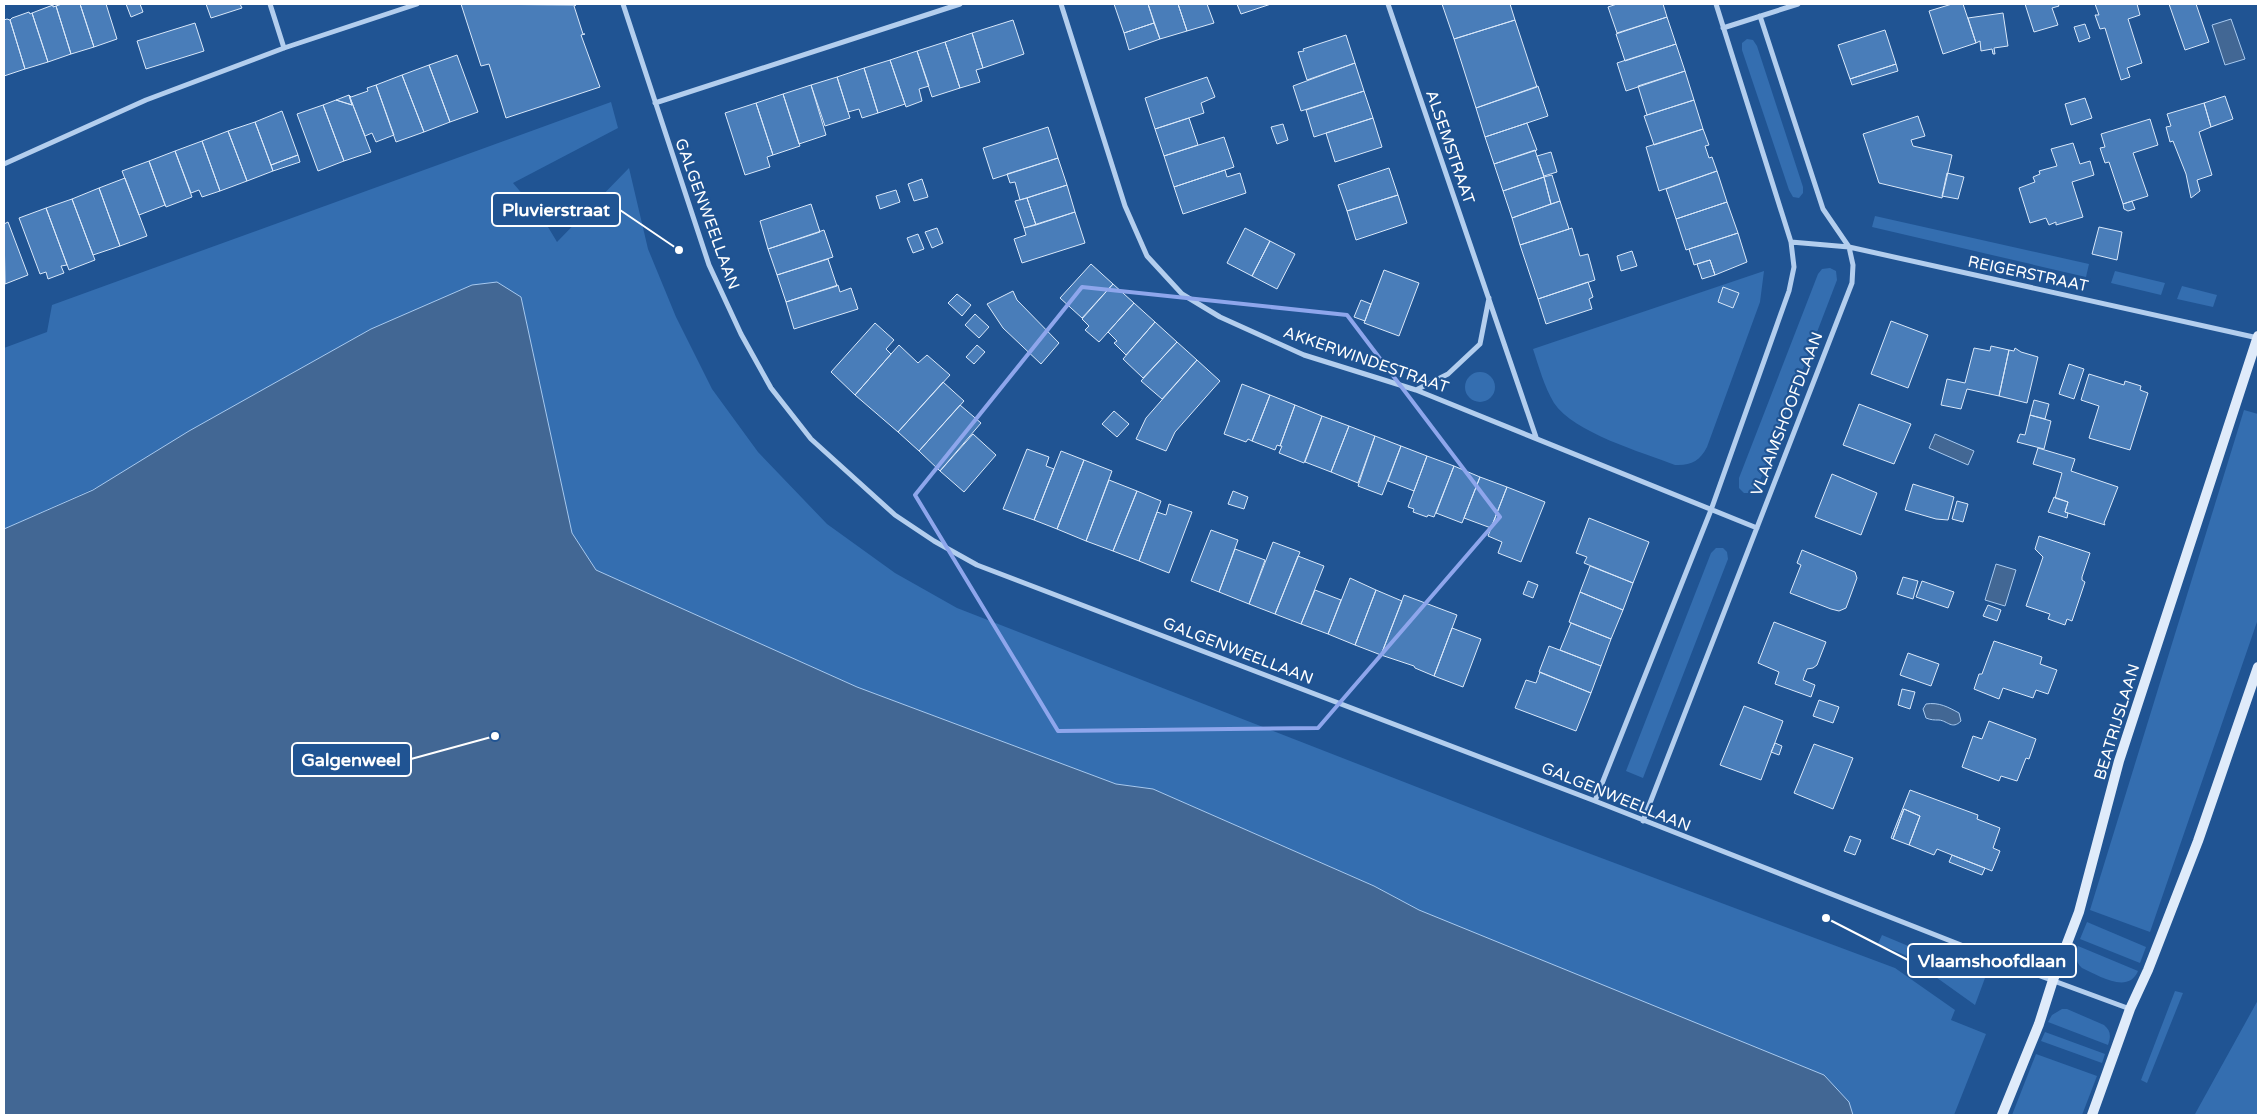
<svg xmlns="http://www.w3.org/2000/svg" width="2262" height="1119" viewBox="0 0 2262 1119" font-family="'Varela Round',sans-serif">
  <rect width="100%" height="100%" fill="#205493"/>
  <path fill="#346eb0" d="M1747,39L1753,40L1757,46L1803,187V193L1799,198L1793,197L1789,190L1742,50V43Z
    M611,102L618,128L513,183L542,217L557,242L629,168L648,249L676,317L712,389L758,452L827,524L895,573L957,608L1548,838L1895,968L1955,1010L1951,1020L1986,1034L1954,1115H1853L1849,1102L1419,910L1374,886L1153,789L1116,784L857,687L596,570L572,533L521,297L4,529V348L47,332L52,305Z
    M1875,216L2089,264L2086,277L1872,227Z
    M1830,268L1836,271L1837,280L1758,486L1752,493H1744L1739,488V478L1818,274L1822,269Z
    M1764,271L1760,302L1707,447C1700,461 1690,466 1675,465C1642,452 1574,433 1554,403C1544,386 1539,367 1533,349Z
    M2115,271L2165,283L2161,295L2111,283Z
    M2182,286L2217,295L2213,307L2177,299Z
    M1465 387a15 15 0 1 1 30 0a15 15 0 1 1-30 0Z
    M2244,410L2258,414V619L2150,932L2090,910Z
    M1716,548H1723L1727,552L1728,559L1643,778L1626,771L1711,553Z
    M2087,922L2146,947L2140,963L2080,939Z
    M1882,935L1985,978L1975,1005L1905,955L1878,944Z
    M2078,946L2138,971C2128,995 2098,975 2082,968C2075,962 2075,955 2078,946Z
    M2175,991L2183,993L2147,1083L2141,1080Z
    M2258,1000V1115H2194L2195,1114Z
    M2062,1009H2067L2104,1025C2111,1031 2111,1036 2108,1045L2048,1022L2052,1015Z
    M2045,1032L2105,1054L2102,1063L2041,1041Z
    M2036,1054L2097,1076L2082,1115H2012Z"/>
  <path fill="#426794" stroke="#a7c9ef" d="M2231,19L2245,59L2225,65L2212,25Z
    M497,282L521,297L572,533L596,570L857,687L1116,784L1153,789L1374,886L1419,910L1824,1075L1849,1102L1853,1115H4V529L93,490L189,431L371,329L472,285Z
    M1935,434L1974,451L1968,465L1929,448Z
    M1996,564L2016,570L2005,606L1985,600Z
    M1926,704C1939,702 1948,707 1959,713L1961,721C1952,730 1948,721 1939,720C1934,720 1931,720 1926,718L1923,709Z"/>
  <path fill="#497db9" stroke="#d9e8fa" d="M62,4H80L94,47L71,54L56,6Z
    M80,4H106L117,39L94,47Z
    M126,4H140L143,12L131,17Z
    M206,4H240L242,8L211,18Z
    M461,4L576,5L574,6L583,34H585L581,35L600,87L506,118L489,64L481,66Z
    M1114,4H1148L1154,23L1124,33Z
    M1148,4H1178L1187,31L1160,39Z
    M1178,4H1207L1214,23L1187,31Z
    M1237,4H1271L1241,14Z
    M1442,4H1510L1515,20L1454,39Z
    M1617,4H1663L1667,17L1617,33L1608,7Z
    M1952,4H1963L1976,43L1943,54L1929,11Z
    M2025,4H2058L2059,6L2052,8L2058,25L2034,32Z
    M2095,4H2137L2140,15L2128,19L2142,63L2127,68L2130,77L2121,80L2105,28L2100,29L2095,15H2099Z
    M2169,4H2196L2209,42L2185,50Z
    M53,5V7L56,6L71,54L48,62L32,13Z
    M29,12L30,14L32,13L48,62L25,69L10,20L12,18Z
    M2003,13L2008,46L1994,48L1995,54H1993L1992,49L1981,51L1980,41L1976,43L1968,18Z
    M1667,17L1676,44L1625,61L1616,34Z
    M7,19L10,20L25,69L4,76V20Z
    M1013,20L1024,54L983,68L972,33Z
    M1515,20L1537,87L1476,108L1454,39Z
    M195,23L204,51L146,69L137,41Z
    M1154,23L1160,39L1129,50L1124,33Z
    M2085,24L2090,38L2079,42L2074,27Z
    M1885,30L1896,64L1850,79L1838,45Z
    M972,33L983,68L976,70L980,82L960,88L945,42Z
    M1346,35L1355,63L1307,80L1298,52L1304,51L1303,49Z
    M945,42L960,88L932,97L917,51Z
    M1676,44L1685,71L1626,91L1617,63Z
    M917,51L929,86L919,89L922,101L906,107L890,60Z
    M457,55L478,112L450,122L429,65Z
    M890,60L905,104L878,113L864,68Z
    M1355,63L1364,91L1301,111L1293,86Z
    M1896,64L1898,71L1852,85L1850,79Z
    M429,65L450,122L424,132L402,75Z
    M864,68L878,113L862,118L859,109L848,112L837,77Z
    M1685,71L1694,100L1647,115L1638,86Z
    M402,75L424,132L396,142L376,85Z
    M837,77L850,118L825,126L811,85Z
    M1207,77L1215,97L1201,103L1204,113L1155,129L1145,98Z
    M376,85L394,135L376,142L372,133L365,136L349,95L351,97L368,91L367,88Z
    M811,85L826,135L799,144L783,94Z
    M1538,86L1548,116L1485,137L1476,108Z
    M1364,91L1373,118L1314,137L1306,110Z
    M783,94L800,146L773,155L756,103Z
    M349,95L371,152L344,161L323,105L336,100L352,105Z
    M349,95L352,105L336,100Z
    M2225,96L2233,119L2211,127L2204,103Z
    M2085,98L2092,118L2071,125L2065,104Z
    M1694,100L1703,129L1654,145L1644,116Z
    M756,103L773,155L767,157L770,167L745,175L725,113Z
    M2204,103L2211,127L2199,132L2212,175L2197,180L2200,191L2191,198L2186,174L2173,141L2170,142L2166,127L2171,126L2167,114Z
    M323,105L344,161L318,171L297,114Z
    M282,111L298,155L271,165L255,122Z
    M1918,116L1925,136L1911,140L1913,146L1952,155L1942,198L1879,183L1863,134Z
    M1189,118L1198,145L1164,156L1155,129Z
    M1373,118L1382,147L1335,162L1326,133Z
    M2150,119L2158,145L2133,153L2148,196L2123,204L2109,162L2105,163L2100,148L2105,147L2101,134Z
    M255,122L273,171L247,181L228,131Z
    M1527,123L1537,150L1494,164L1485,137Z
    M1283,124L1288,140L1277,144L1271,127Z
    M1048,127L1058,158L993,179L983,148Z
    M1703,129L1709,145L1705,146L1709,158L1712,157L1717,171L1659,191L1646,147Z
    M228,131L247,181L220,191L202,141Z
    M1224,137L1234,167L1174,187L1164,156Z
    M202,141L220,191L202,197L199,190L191,193L175,151Z
    M2073,143L2080,164L2090,161L2094,175L2072,182L2083,217L2056,225V222L2049,225L2046,218L2030,223L2019,188L2035,182L2033,177L2040,174L2039,171L2057,166L2051,149Z
    M1535,150L1544,177L1503,191L1494,164Z
    M175,151L192,197L166,207L149,161Z
    M1551,152L1557,172L1544,176L1537,156Z
    M298,155L300,162L273,171L271,165Z
    M1058,158L1067,185L1020,200L1015,182L1010,183L1007,174Z
    M149,161L165,205L139,215L122,171Z
    M1389,168L1398,195L1347,211L1338,185Z
    M1225,170L1227,177L1240,173L1246,193L1183,214L1174,187Z
    M1717,171L1727,202L1676,219L1666,189Z
    M1947,173L1964,177L1958,199L1942,196Z
    M1552,175L1560,201L1551,204L1544,177Z
    M1544,177L1551,204L1512,218L1503,191Z
    M125,178L147,236L120,246L99,188Z
    M922,179L928,197L914,201L908,184Z
    M1067,185L1075,212L1036,225L1027,198Z
    M99,188L120,246L93,255L72,199Z
    M896,190L900,202L880,209L876,196Z
    M1398,195L1407,223L1356,240L1347,211Z
    M1027,198L1036,225L1024,228L1015,201Z
    M72,199L95,260L69,270L46,208Z
    M1560,201L1569,229L1520,245L1512,218Z
    M2132,201L2135,209L2128,211L2124,209L2123,204Z
    M1727,202L1738,233L1686,250L1676,219Z
    M811,204L820,232L768,249L760,221Z
    M46,208L67,265L61,266L64,273L48,279L46,272L40,274L19,218Z
    M1075,212L1085,243L1022,263L1014,239L1026,235L1024,228Z
    M8,222L28,275L5,284L4,224Z
    M2099,227L2122,232L2117,260L2092,254Z
    M937,228L943,243L932,248L925,232Z
    M1245,228L1270,241L1252,276L1227,263Z
    M1572,228L1580,256L1588,254L1595,280L1538,299L1520,245Z
    M824,230L833,257L777,275L768,249Z
    M1738,233L1747,262L1715,275L1710,260L1694,265L1689,249Z
    M918,234L924,249L913,253L907,238Z
    M1270,241L1295,254L1277,289L1252,276Z
    M1632,251L1637,266L1621,271L1617,256Z
    M828,259L837,286L786,302L777,275Z
    M1710,260L1715,275L1702,279L1697,264Z
    M1091,264L1113,284L1082,318L1060,298Z
    M1384,270L1419,283L1399,336L1364,323Z
    M1588,282L1593,297L1589,299L1592,309L1546,324L1538,299Z
    M1113,284L1134,303L1099,342L1085,330L1089,326L1082,319Z
    M838,285L840,292L851,288L858,309L794,329L786,302Z
    M1723,287L1739,293L1733,308L1718,302Z
    M1013,291L1017,300L1059,343L1041,364L1003,328L987,304Z
    M957,294L971,305L962,316L948,303Z
    M1361,300L1371,304L1365,321L1354,317Z
    M1134,303L1155,322L1126,355L1114,343L1117,341L1108,332Z
    M975,314L989,327L979,338L965,325Z
    M1891,321L1928,335L1908,388L1871,374Z
    M1155,322L1177,342L1143,378L1123,359Z
    M875,323L894,340L886,349L891,354L855,395L831,372Z
    M1177,342L1197,360L1162,399L1141,381Z
    M899,345L918,363L927,355L950,375L898,432L855,395Z
    M977,345L985,352L974,364L966,357Z
    M1991,346L2009,350L1999,396L1967,389L1961,409L1941,405L1947,379L1965,383L1974,348L1990,351Z
    M2015,348L2021,352L2038,357L2027,403L1999,396L2009,350L2014,351Z
    M1197,360L1220,381L1175,432L1166,451L1136,439L1146,418Z
    M2069,364L2084,369L2074,399L2059,394Z
    M2089,374L2124,385L2125,381L2141,386L2140,390L2148,393L2130,450L2089,438L2099,406L2081,400Z
    M943,382L964,401L919,451L898,432Z
    M1242,384L1270,395L1252,441L1248,439L1246,442L1224,434Z
    M1270,395L1295,405L1280,446L1277,445L1275,450L1252,441Z
    M2034,400L2049,404L2045,419L2030,415Z
    M1859,404L1911,424L1894,464L1843,445Z
    M960,405L981,423L940,471L919,451Z
    M1295,405L1322,416L1304,463L1279,453L1282,446H1280Z
    M1114,411L1129,424L1117,437L1102,424Z
    M2030,415L2051,421L2044,449L2017,442L2020,434L2025,435Z
    M1322,416L1349,426L1331,472L1305,462Z
    M1349,426L1375,436L1358,483L1331,472Z
    M973,434L996,455L964,492L940,471Z
    M1375,436L1401,446L1382,495L1358,486Z
    M1401,446L1427,456L1414,491L1388,481Z
    M2038,448L2075,459L2071,471L2118,487L2104,523L2105,525L2065,512L2068,502L2055,498L2062,473L2033,464Z
    M1027,449L1049,457L1046,466L1054,469L1034,520L1003,509Z
    M1061,451L1084,460L1057,529L1034,520Z
    M1427,456L1454,466L1434,517L1428,515L1427,517L1413,512L1414,509L1408,507Z
    M1084,460L1112,471L1086,541L1057,529Z
    M1454,466L1480,477L1462,523L1436,513Z
    M1832,474L1877,493L1861,535L1815,517Z
    M1480,477L1507,487L1491,528L1464,518Z
    M1109,480L1137,491L1113,551L1086,541Z
    M1913,484L1954,497L1948,520L1936,519L1905,510Z
    M1507,487L1545,502L1521,562L1498,553L1502,542L1488,536Z
    M1137,491L1161,501L1139,561L1113,551Z
    M1233,491L1248,497L1244,509L1228,504Z
    M2054,497L2068,502L2065,512L2068,513L2067,518L2048,512Z
    M1957,501L1968,504L1963,522L1952,519Z
    M1169,504L1192,512L1169,573L1139,561L1157,512L1166,515Z
    M1589,518L1649,542L1633,583L1584,563L1587,557L1576,553Z
    M1211,530L1238,540L1219,592L1191,581Z
    M2039,536L2090,553L2082,577V580L2085,582L2072,621L2067,619L2065,625L2048,619L2050,614L2026,606L2043,557L2035,549Z
    M1273,542L1300,552L1275,614L1249,604Z
    M1235,549L1265,560L1249,604L1219,592Z
    M1802,550L1855,572L1857,578L1846,608L1839,611L1831,609L1790,593L1801,565L1797,563Z
    M1298,556L1324,566L1301,624L1275,614Z
    M1590,566L1633,583L1623,610L1580,592Z
    M1903,577L1918,581L1913,599L1897,594Z
    M1350,578L1376,590L1355,645L1328,634Z
    M1528,581L1538,585L1533,598L1523,594Z
    M1922,581L1954,592L1948,608L1916,597Z
    M1315,590L1341,600L1328,634L1301,624Z
    M1376,590L1402,601L1381,655L1355,645Z
    M1580,592L1623,610L1611,639L1569,622Z
    M1404,595L1457,615L1434,676L1415,668L1414,666L1381,655Z
    M1988,605L2001,610L1997,621L1983,616Z
    M1774,622L1826,642L1817,665L1813,668L1807,669L1803,680L1815,685L1811,697L1775,684L1779,672L1758,663Z
    M1571,623L1611,639L1601,666L1560,650Z
    M1452,628L1481,639L1463,687L1434,676Z
    M1994,641L2042,657L2040,664L2057,670L2048,694L2036,690L2033,698L2003,688L1999,699L1974,689L1979,674H1982Z
    M1549,646L1601,666L1591,693L1539,672Z
    M1908,653L1939,664L1931,686L1900,675Z
    M1540,672L1591,693L1576,731L1515,708L1526,680L1536,683Z
    M1902,689L1915,692L1910,709L1898,705Z
    M1819,700L1839,707L1833,723L1813,716Z
    M1744,706L1783,721L1761,780L1720,765Z
    M1989,721L2036,739L2029,759L2026,758L2017,781L2001,776L1999,781L1962,767L1973,736L1982,739Z
    M1775,743L1782,746L1779,755L1771,752Z
    M1814,744L1853,758L1833,809L1794,793Z
    M1910,790L1978,815L1977,819L2000,828L1993,848L2000,851L1992,871L1937,849L1934,855L1909,845L1920,816L1904,809L1893,839L1891,838Z
    M1904,809L1920,816L1909,845L1893,839Z
    M1850,836L1861,840L1855,855L1844,851Z
    M1952,855L1985,868L1982,875L1949,862Z"/>
  <g fill="none" stroke-linecap="round" stroke-linejoin="round">
    <path stroke="#b3ceee" stroke-width="5" d="M270,4L284,48
      M623,4L709,265L741,334L771,388L811,439L895,515L934,541L977,565L1595,801L2027,971L2130,1009
      M1061,4L1125,206L1147,256L1182,294L1220,317L1304,355L1416,390L1757,528
      M1388,4L1536,437
      M1723,28L1798,4
      M655,103L960,4
      M4,164L146,100L284,48L417,4
      M1791,242L1849,247L2258,338
      M1416,390L1448,374L1480,344L1489,298
      M1595,801L1711,510L1789,291L1794,267L1791,242L1716,4
      M1643,821L1852,283L1853,265L1849,247L1823,209L1760,16"/>
    <path stroke="#dfebfa" stroke-width="10" d="M2002,1115L2039,1024L2053,980L2079,912L2119,761L2258,336
      M2092,1115L2130,1009L2148,970L2198,841L2258,667"/>
  </g>
  <path fill="none" stroke="#8ea6ec" stroke-width="4" stroke-linejoin="round" d="M1082,287L1347,315L1500,517L1318,728L1058,731L915,495Z"/>
  <g text-anchor="middle" dominant-baseline="central" stroke-width="4.5" stroke-linejoin="round" paint-order="stroke">
    <g font-size="16" fill="#fff" stroke="#205493">
      <text transform="translate(1450 147) rotate(71)">ALSEMSTRAAT</text>
      <text transform="translate(707 214) rotate(70)">GALGENWEELLAAN</text>
      <text transform="translate(2028 274) rotate(12)">REIGERSTRAAT</text>
      <text transform="translate(1366 360) rotate(19)">AKKERWINDESTRAAT</text>
      <text transform="translate(1787 414) rotate(-69)">VLAAMSHOOFDLAAN</text>
      <text transform="translate(1238 651) rotate(21)">GALGENWEELLAAN</text>
      <text transform="translate(2117 722) rotate(-73)">BEATRIJSLAAN</text>
      <text transform="translate(1616 797) rotate(22)">GALGENWEELLAAN</text>
    </g>
  </g>
  <path fill="none" stroke="#fff" stroke-width="2" d="M679 250L620 210M495 736L411 759M1826 918L1908 960"/>
  <g fill="#fff" stroke="#205493" stroke-width="2">
    <circle cx="679" cy="250" r="5"/>
    <circle cx="495" cy="736" r="5"/>
    <circle cx="1826" cy="918" r="5"/>
  </g>
  <g fill="#205493" stroke="#fff" stroke-width="2">
    <rect x="492" y="193" width="128" height="33" rx="5"/>
    <rect x="292" y="743" width="119" height="33" rx="5"/>
    <rect x="1908" y="944" width="168" height="33" rx="5"/>
  </g>
  <g font-size="18" text-anchor="middle" font-weight="bold" fill="#fff">
    <text x="556" y="216">Pluvierstraat</text>
    <text x="351" y="766">Galgenweel</text>
    <text x="1992" y="967">Vlaamshoofdlaan</text>
  </g>
  <rect width="2262" height="1119" fill="none" stroke="#ffffff" stroke-width="10"/>
</svg>
